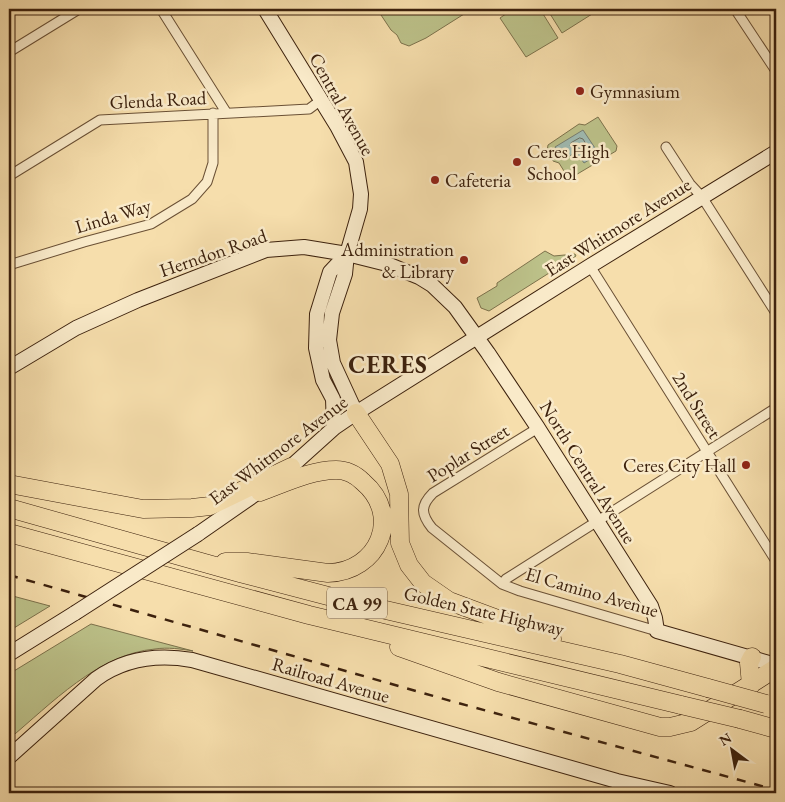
<svg xmlns="http://www.w3.org/2000/svg" width="785" height="802" viewBox="0 0 785 802" font-family="'EB Garamond',serif">
  <rect width="100%" height="100%" fill="#f6deac"/>
  <filter id="stains"><feTurbulence type="fractalNoise" baseFrequency=".004" numOctaves="4"/><feColorMatrix values="0 0 0 0 .2 0 0 0 0 .09 0 0 0 0 .02 0 0 0 .5 -.17"/></filter>
  <radialGradient id="worn" r=".72"><stop offset=".6" stop-color="#630" stop-opacity="0"/><stop offset="1" stop-color="#630" stop-opacity=".3"/></radialGradient>
  <path fill="#bcc189" stroke="#7c714b" d="M377,9H472L426,38L409,46L401,43L397,35L391,30Z
    M513,9H540L558,38L526,57L500,18Z
    M547,9H600L562,33Z
    M598,117L617,146L616,151L569,179L559,163L553,161L547,151L548,145L579,124L585,125Z
    M545,251L554,256L575,254L576,256L489,311L481,308L477,298L497,286V283Z
    M9,595L50,606L9,631Z
    M91,624L193,651C181,649 168,647 155,649C98,654 51,704 9,739V674Z"/>
  <path fill="#9fbbb3" stroke="#777d71" d="M583,130L599,154L584,163L576,152L563,160L555,147Z"/>
  <g fill="none" stroke-linecap="round" stroke-linejoin="round">
    <path stroke="#6e6e60" stroke-width="1" d="M580,138L583,139L590,151L587,155H585L579,148L570,146L571,143Z"/>
    <g stroke="#6a5035" stroke-width="11">
      <path id="street" d="M161,9L226,112
        M735,9L776,71
        M9,52L79,9
        M666,147L690,184L702,197L776,313
        M9,176L100,120L309,109L321,100
        M9,265L84,242L151,224L192,199L207,182L213,163V113
        M590,266L776,561
        M538,428L433,493C420,506 421,514 432,528L502,584L520,591L657,631
        M502,584L506,579L776,408"/>
    </g>
    <g stroke="#3c210d" stroke-width="16">
      <path id="secondary" d="M265,9L337,126L356,162L361,194L360,209L347,254L345,274L332,313L329,340L333,363L356,413
        M9,368L76,328L138,300L266,250L304,247L347,254L387,264L419,277L432,285L455,307L488,353L538,428L651,606L655,618L657,631L776,665
        M334,428L333,399L323,380L316,348L317,314L330,272L347,254
        M284,473L334,428L356,413L590,266L776,152
        M198,534L267,486
        M9,654L75,613
        M9,757L96,679C125,658 157,654 192,660L617,781L670,793"/>
    </g>
    <g stroke="#3c210d" stroke-width="19">
      <path id="highway" d="M356,413L390,464L399,494L400,543L409,565L423,583L449,601L552,639
        M9,484L143,509L192,508L210,506L291,467
        M9,508L240,573L351,602L620,664L708,688
        M9,533L309,615L681,705
        M225,562H247L328,573C378,572 403,516 363,482C356,475 347,470 336,470C311,470 283,484 260,492
        M399,647L498,682L660,727H670L691,722L776,668
        M751,685L749,663L752,657
        M740,719L776,729"/>
    </g>
    <use href="#street" stroke="#f9eac9" stroke-width="9"/>
    <use href="#secondary" stroke="#f9eac9" stroke-width="14"/>
    <use href="#highway" stroke="#f6deac" stroke-width="18"/>
    <path stroke="#3c210d" stroke-width="2.5" stroke-dasharray="9 9" stroke-linecap="butt" d="M9,575L451,701L776,790"/>
    <g stroke="#3c210d" stroke-width="16" stroke-linecap="butt">
      <path id="secondary-bridge" d="M75,613L198,534"/>
    </g>
    <g stroke="#3c210d" stroke-width="19" stroke-linecap="butt">
      <path id="highway-bridge" d="M708,688L766,704
        M681,705L740,719"/>
    </g>
    <use href="#secondary-bridge" stroke="#f9eac9" stroke-width="14"/>
    <use href="#highway-bridge" stroke="#f6deac" stroke-width="18"/>
  </g>
  <g fill="#8f2418" stroke="#f9eac9" stroke-width="2">
    <circle cx="580" cy="91" r="5"/>
    <circle cx="517" cy="162" r="5"/>
    <circle cx="435" cy="180" r="5"/>
    <circle cx="464" cy="260" r="5"/>
    <circle cx="746" cy="465" r="5"/>
  </g>
  <g text-anchor="middle" dominant-baseline="central" stroke-width="5" stroke-linejoin="round" paint-order="stroke">
    <rect fill="#f9eac9" stroke="#755d45" stroke-width="1" x="327" y="587.5" width="60" height="31" rx="4"/>
    <g font-size="18" font-weight="bold" fill="#3c210d">
      <text x="357" y="603">CA 99</text>
    </g>
    <g font-size="19" fill="#3c210d" stroke="#f9eac9" text-anchor="start">
      <text x="590" y="91">Gymnasium</text>
      <text x="527" y="151">Ceres High<tspan x="527" dy="22">School</tspan></text>
      <text x="445" y="180">Cafeteria</text>
      <text x="454" y="249" text-anchor="end">Administration<tspan x="454" dy="22">&amp; Library</tspan></text>
      <text x="736" y="465" text-anchor="end">Ceres City Hall</text>
    </g>
    <g font-size="19" fill="#3c210d" stroke="#f9eac9">
      <text transform="translate(158 100) rotate(-3)">Glenda Road</text>
      <text transform="translate(342 104) rotate(61)">Central Avenue</text>
      <text transform="translate(113 216) rotate(-17)">Linda Way</text>
      <text transform="translate(618 227) rotate(-32)">East Whitmore Avenue</text>
      <text transform="translate(213 253) rotate(-19)">Herndon Road</text>
      <text transform="translate(697 405) rotate(58)">2nd Street</text>
      <text transform="translate(278 450) rotate(-37)">East Whitmore Avenue</text>
      <text transform="translate(468 453) rotate(-32)">Poplar Street</text>
      <text transform="translate(588 472) rotate(58)">North Central Avenue</text>
      <text transform="translate(592 592) rotate(16)">El Camino Avenue</text>
      <text transform="translate(484 611) rotate(13)">Golden State Highway</text>
      <text transform="translate(331 680) rotate(16)">Railroad Avenue</text>
    </g>
    <g font-size="24" font-weight="bold" letter-spacing="1" fill="#3c210d" stroke="#f9eac9">
      <text x="388" y="364">CERES</text>
    </g>
  </g>
  <rect width="785" height="802" fill="none" stroke="#f6deac" stroke-width="30"/>
  <rect x="10" y="10" width="765" height="782" fill="none" stroke="#3c210d" stroke-width="2.5"/>
  <rect x="15" y="15" width="755" height="772" fill="none" stroke="#3c210d"/>
  <g transform="translate(732 750) rotate(328)" stroke="#f9eac9" stroke-width="4" paint-order="stroke">
  <path d="M0-4L9 19L0 12L-9 19Z" fill="#3c210d"/>
  <text y="-8" font-size="14" font-weight="bold" text-anchor="middle" fill="#3c210d">N</text>
  </g>
  <rect width="100%" height="100%" filter="url(#stains)"/>
  <rect width="100%" height="100%" fill="url(#worn)"/>
</svg>
